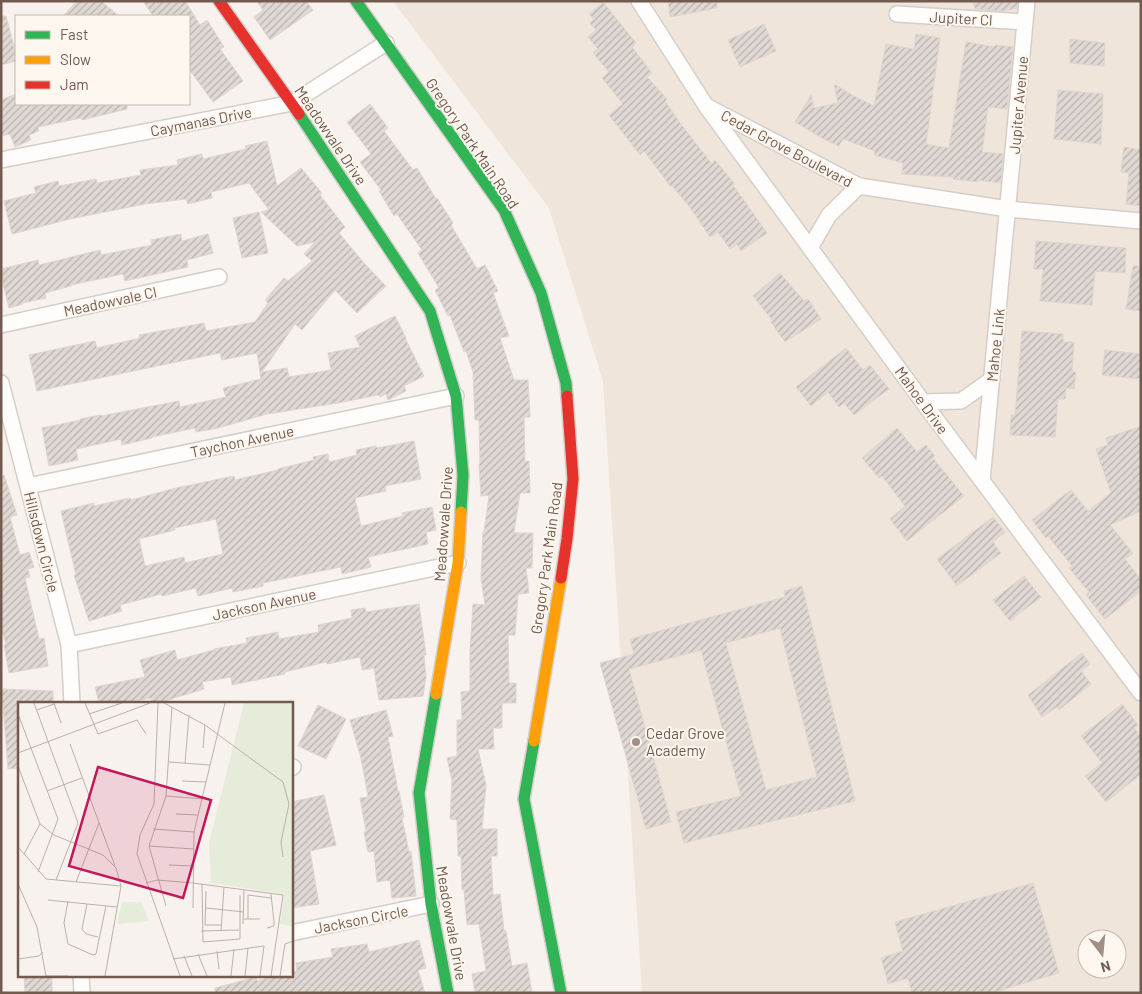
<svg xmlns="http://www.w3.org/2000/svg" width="1142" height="994" viewBox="0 0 1142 994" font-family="Barlow,sans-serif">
  <defs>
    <pattern id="building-hatch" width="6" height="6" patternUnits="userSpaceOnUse" patternTransform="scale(1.25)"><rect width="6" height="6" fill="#e0d8d3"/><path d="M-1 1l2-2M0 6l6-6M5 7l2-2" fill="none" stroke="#bab2ae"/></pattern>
  </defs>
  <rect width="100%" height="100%" fill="#f7f2ed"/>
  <path fill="#efe5db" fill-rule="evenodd" d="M393,1H1141V993H642L603,381L549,208ZM1087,939H1117V969H1087Z"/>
  <path fill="url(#building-hatch)" stroke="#dfd5d0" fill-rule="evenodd" d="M77,1H101L119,16H63Z
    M143,1H185L200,25L207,20L224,47L220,49L243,81L213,102L189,69V16H153Z
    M257,1H306L313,10L270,40L254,17L263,10Z
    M668,1H717V8L670,17Z
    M973,1H1018L1017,8L1003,11L975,9Z
    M603,2L636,43L632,47L652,73L647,77L667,99L665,101L680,123L712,164L715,160L734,183L733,185L767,233L741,251L737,244L730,249L718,232L710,237L689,206L672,186L671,187L644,151L640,155L609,115L623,104L602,78L609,72L593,53L598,49L588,37L596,30L590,23L594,19L589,14Z
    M1,16H6L16,54V61L1,65Z
    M764,24L776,51L740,67L728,40Z
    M916,34L940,38L926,144L949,148L966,42L994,47L995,45L1013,47L1007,109L988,107L982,152L1003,154L1001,183L978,180L977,182L953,179L954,177L902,174L903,163L874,155L875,151L843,139L839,146L822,138L795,122L811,95L814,108L838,103L834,84L854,96L874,106L886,44L914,49Z
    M1070,39L1105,43L1104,66L1070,63Z
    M1058,90L1103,94L1101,144L1054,139Z
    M16,94V104H127V109L82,120L81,118L38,127L39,131L29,135L31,140L15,147L10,134L1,136V100Z
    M370,104L388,128L384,131L413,170L417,168L436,199L437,198L453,223L451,225L477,269L485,265L498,291L493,293L509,336L500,338L514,380H528L530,417H524L525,462L529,461L530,493H520L514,533H533L532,568H526L529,593L518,594L515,635H508L509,683H516V703H502V728H493L494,749H478L486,785L482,829H497V856H491L493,895L500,894L504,931H506L512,966L527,963L532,993H475L472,974L486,971L479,924L467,925L464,890H462L461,856H458L457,820L450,819L452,781L447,758L457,756V720H462L461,692L470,691V651L473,604L485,605L481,578L483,532H484L489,495L481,496L479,464H480L479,420H475L473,372L466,351L464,352L450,315L448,316L435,290L439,288L418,253L422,250L397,214L394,216L379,191L381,190L360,162L371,154L347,122Z
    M267,141L277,186L301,168L322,193L320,195L345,227L339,233L364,263L386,286L357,313L335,290L302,330L295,324L262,372L287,368L289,377L331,370L328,353L360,347L355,336L395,316L406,338H405L424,376L404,386L406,391L388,400L386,394L380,397L378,395L338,403L267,414L218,428L196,432L195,428L152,437V438L122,445L121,439L76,449L78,460L49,466L42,428L81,420L80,419L101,415V416L179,401L180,407L226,397L223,388L261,379L257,353L222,360L220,353L37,391L29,355L95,341L97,348L140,338L139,335L204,323L206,331L255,322L268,303L265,300L284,278L288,281L312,261L304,254L315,242L297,246L261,212L269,210L249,183L211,192L212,198L188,204L186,199L145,204L70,219L12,234L4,201L36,193L34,187L58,181L59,186L96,179L97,183L141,175L140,170L178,165L177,160L202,154L203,159L246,149L245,146Z
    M1124,147L1141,150V206L1126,204L1129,173L1121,172Z
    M259,212L268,253L242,258L233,218Z
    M181,234L182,241L208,234L213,253L187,260L188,267L125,281L123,274L71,285V286L45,293L46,298L22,303L23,304L9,308L1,275V269L38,260L39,265L100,250L101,255L152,245L151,240Z
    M1036,241L1126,248L1125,273L1095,271L1092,305L1040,301L1043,269H1034Z
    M1133,266H1141V311L1126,309Z
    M780,273L804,301L808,299L821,319L785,342L771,322L773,321L753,296Z
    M1022,331L1063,334V342H1074L1072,372H1076L1074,389L1066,388L1065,399H1058L1055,437L1010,435L1011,415H1015Z
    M846,348L863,370L870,365L889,389L854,415L844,403L839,407L828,392L811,406L796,387Z
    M1105,350L1141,354V379L1102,375Z
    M1141,426V511L1110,525L1133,553L1125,559L1141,580V591L1105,619L1086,595L1089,592L1069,568L1072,566L1048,536L1046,538L1032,520L1071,490L1088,511L1111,493L1096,449L1108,445L1106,438Z
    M897,428L917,452L926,445L935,456L933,458L964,496L907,541L890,519L905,506L882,476L879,478L862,458Z
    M414,441L421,479L385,486L386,491L355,498L361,526L403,516L402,513L432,507L436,530L426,532L428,544L368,557L371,567L342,574L341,567L263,583V586L233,592L232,588L198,596L196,588L162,596L161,594L120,605L122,611L89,621L74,575H76L61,511L94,503V506L130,498L131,500L176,488L234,476L235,480L278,470V469L314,460L313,457L328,454L329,462L357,455L356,450L376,446L377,448ZM216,519L223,554L185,563L184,557L145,566L139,539L175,530L174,528Z
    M4,475L17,515L10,517L20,555L29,552L34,567L28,569L30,577L25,578L39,639L44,638L48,666L9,673L4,645H6L1,626V476Z
    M993,517L1005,532L993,542L1001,553L957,586L937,559Z
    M1024,576L1041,597L1010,621L993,600Z
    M802,586L855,801L684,843L676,812L741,796L701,650L629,669L671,822L646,829L600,663L634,654L630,639L785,597L784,591ZM780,628L817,777L766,790L726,643Z
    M419,604L426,655H424L426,677L423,696L379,700L374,668L362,670L360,657L327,664L326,662L285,672V674L232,685L231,677L202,682L204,689L158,703H152L151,698L126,703H99L95,687L145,677L140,660L175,650L177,660L214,650V649L247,643L246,638L278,632L279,639L319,632L318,625L352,618L351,610L365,608L366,612Z
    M1082,653L1090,664L1081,671L1091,684L1059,710L1057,707L1042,717L1028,695Z
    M1,689L53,691V703H19V768L8,769L3,704H1Z
    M1122,704L1138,725L1134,728L1141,736V774L1106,802L1085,776L1102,763L1081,736Z
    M318,705L346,719L326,759L298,746Z
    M386,710L393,736L388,737L398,791H399L404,817L402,818L409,852L411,851L416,896L392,898L390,880L377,882L374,851L368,852L364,832L366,831L360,798L368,797L361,758L350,720Z
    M324,795L336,845L310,851L319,904L291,908V802Z
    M1033,883L1059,973L991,993H912L908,978L888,984L881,958L903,951L895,922Z
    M419,940L426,968L418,970L425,993H215V988L256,977L257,981L280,975H291V973L297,971L296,963L333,957L331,949L367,944L369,952Z
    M24,975H52V993H25Z"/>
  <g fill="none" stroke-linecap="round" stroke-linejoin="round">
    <g stroke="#d4cec8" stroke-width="18">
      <path id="street" d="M639,1L706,106L859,186L1008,209L1141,221
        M897,14L1025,22
        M706,106L923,402L1141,693
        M1,160L292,103L386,43
        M810,248L829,215L859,186
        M1,325L219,277
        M1,383L69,645L72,703
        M923,402L961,401L992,379
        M982,481L1027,1
        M28,486L456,396
        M69,645L458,563
        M291,768L293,767
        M291,933L431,904
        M81,975L82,993"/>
    </g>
    <g stroke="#d6cfc9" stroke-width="14">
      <path id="fast" d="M356,1L504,210L541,293L566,383L567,396
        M299,114L430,311L456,396L463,475L461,512
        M436,694L419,793L431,904L448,993
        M534,741L524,799L561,993"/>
    </g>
    <g stroke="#d6cfc9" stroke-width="14">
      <path id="slow" d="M436,694L458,563L461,512
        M534,741L561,578"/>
    </g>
    <g stroke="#d6cfc9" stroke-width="14">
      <path id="jam" d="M219,1L299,114
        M561,578L567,539L573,479L567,396"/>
    </g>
    <use href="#street" stroke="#fefdfc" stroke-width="15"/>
    <use href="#fast" stroke="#30b455" stroke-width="11"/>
    <use href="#slow" stroke="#ff9f0a" stroke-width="11"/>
    <use href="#jam" stroke="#e5322d" stroke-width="11"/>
  </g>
  <circle fill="#a18f86" stroke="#fdf7ef" stroke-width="2" cx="636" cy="742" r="5"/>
  <g text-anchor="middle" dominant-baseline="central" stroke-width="4" stroke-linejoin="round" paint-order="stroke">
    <g font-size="15" fill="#735a4f" stroke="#fdf7ef">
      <text transform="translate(961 18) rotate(3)">Jupiter Cl</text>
      <text transform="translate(1018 105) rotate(-85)">Jupiter Avenue</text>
      <text transform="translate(201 121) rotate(-11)">Caymanas Drive</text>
      <text transform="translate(331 135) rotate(56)">Meadowvale Drive</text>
      <text transform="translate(473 143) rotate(56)">Gregory Park Main Road</text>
      <text transform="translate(787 148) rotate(28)">Cedar Grove Boulevard</text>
      <text transform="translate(110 301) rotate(-12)">Meadowvale Cl</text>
      <text transform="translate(995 345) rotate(-84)">Mahoe Link</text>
      <text transform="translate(922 400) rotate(54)">Mahoe Drive</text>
      <text transform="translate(242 441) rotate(-12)">Taychon Avenue</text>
      <text transform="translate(443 524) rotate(-86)">Meadowvale Drive</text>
      <text transform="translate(42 542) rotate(76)">Hillsdown Circle</text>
      <text transform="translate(546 558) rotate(-82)">Gregory Park Main Road</text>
      <text transform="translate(264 604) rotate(-12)">Jackson Avenue</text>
      <text transform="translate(361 919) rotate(-11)">Jackson Circle</text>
      <text transform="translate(452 923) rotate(80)">Meadowvale Drive</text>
    </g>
    <g font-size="15" fill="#735a4f" stroke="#fdf7ef" text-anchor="start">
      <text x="646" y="733">Cedar Grove<tspan x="646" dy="17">Academy</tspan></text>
    </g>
  </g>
  <g transform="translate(18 702)">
    <rect width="275" height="275" fill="#f7f2ed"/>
    <path d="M226,1H275V224L262,222L266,192L193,181L191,141ZM104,200H123L131,219L99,222Z" fill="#e5ecd9"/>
    <path fill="none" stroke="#beb0a9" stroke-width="1" d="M16,1L60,121L38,178M36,1L43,21M67,1L80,32L119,18L128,32M140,1L136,102L122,133L119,152L162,274M146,1L187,23L265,80L271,102L263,140L265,155M19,8L36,2M0,12L40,117L20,170M71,12L104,1M52,42L97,164M185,46L187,23M0,51L132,1M151,60L192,63M167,61L171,13M0,64L22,122L36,133L85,153L98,166L103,184L87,274M164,79L188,80M29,89L64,76M148,94L185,97M158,112L180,113M135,127L176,130M131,144L176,147M0,145L28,177L103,184M6,152L22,122M151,163L176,164M58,180L81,121M128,181L139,178L175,181L265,193L253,274M0,182L19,225L28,274M184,182L185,240L222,237V193M188,189L187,223H204M30,198L99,205M50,199L46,221L50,242L75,253L78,252L88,204M69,202L64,227L68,232L80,235M148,204L131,144L148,94L154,5M175,206L176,130L207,1M188,206L226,210M226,217H242M230,217V193L253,196M225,222L226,188M249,226L256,224V220L253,192M183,229L221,228M203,229L206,185M199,249L201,267M180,252L189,274M166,254L174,274M0,257L21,254L25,250M155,257L246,244L242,274M28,274H50M213,274L216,247M227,274L230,246M262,274L267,242L275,239"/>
    <path fill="#c2185b" fill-opacity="0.15" stroke="#c2185b" stroke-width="2.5" d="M80,65L193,98L165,196L51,164Z"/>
    <rect width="275" height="275" fill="none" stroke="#735a4f" stroke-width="2.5"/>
  </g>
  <rect width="1142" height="994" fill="none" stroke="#735a4f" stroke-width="5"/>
  <rect x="15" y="15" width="175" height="90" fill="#fdf7ef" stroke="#c6b8af"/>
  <rect x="25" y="31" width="25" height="8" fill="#30b455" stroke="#c6b8af"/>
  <text x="60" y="40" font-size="15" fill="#735a4f">Fast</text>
  <rect x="25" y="56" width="25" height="8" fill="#ff9f0a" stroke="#c6b8af"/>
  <text x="60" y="65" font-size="15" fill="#735a4f">Slow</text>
  <rect x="25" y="81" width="25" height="8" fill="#e5322d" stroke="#c6b8af"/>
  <text x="60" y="90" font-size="15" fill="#735a4f">Jam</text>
  <g transform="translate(1102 954) rotate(164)"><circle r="24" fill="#fdf7ef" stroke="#c6b8af"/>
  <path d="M0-4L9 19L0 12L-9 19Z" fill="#a18f86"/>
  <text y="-8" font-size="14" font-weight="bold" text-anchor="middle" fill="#735a4f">N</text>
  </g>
</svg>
